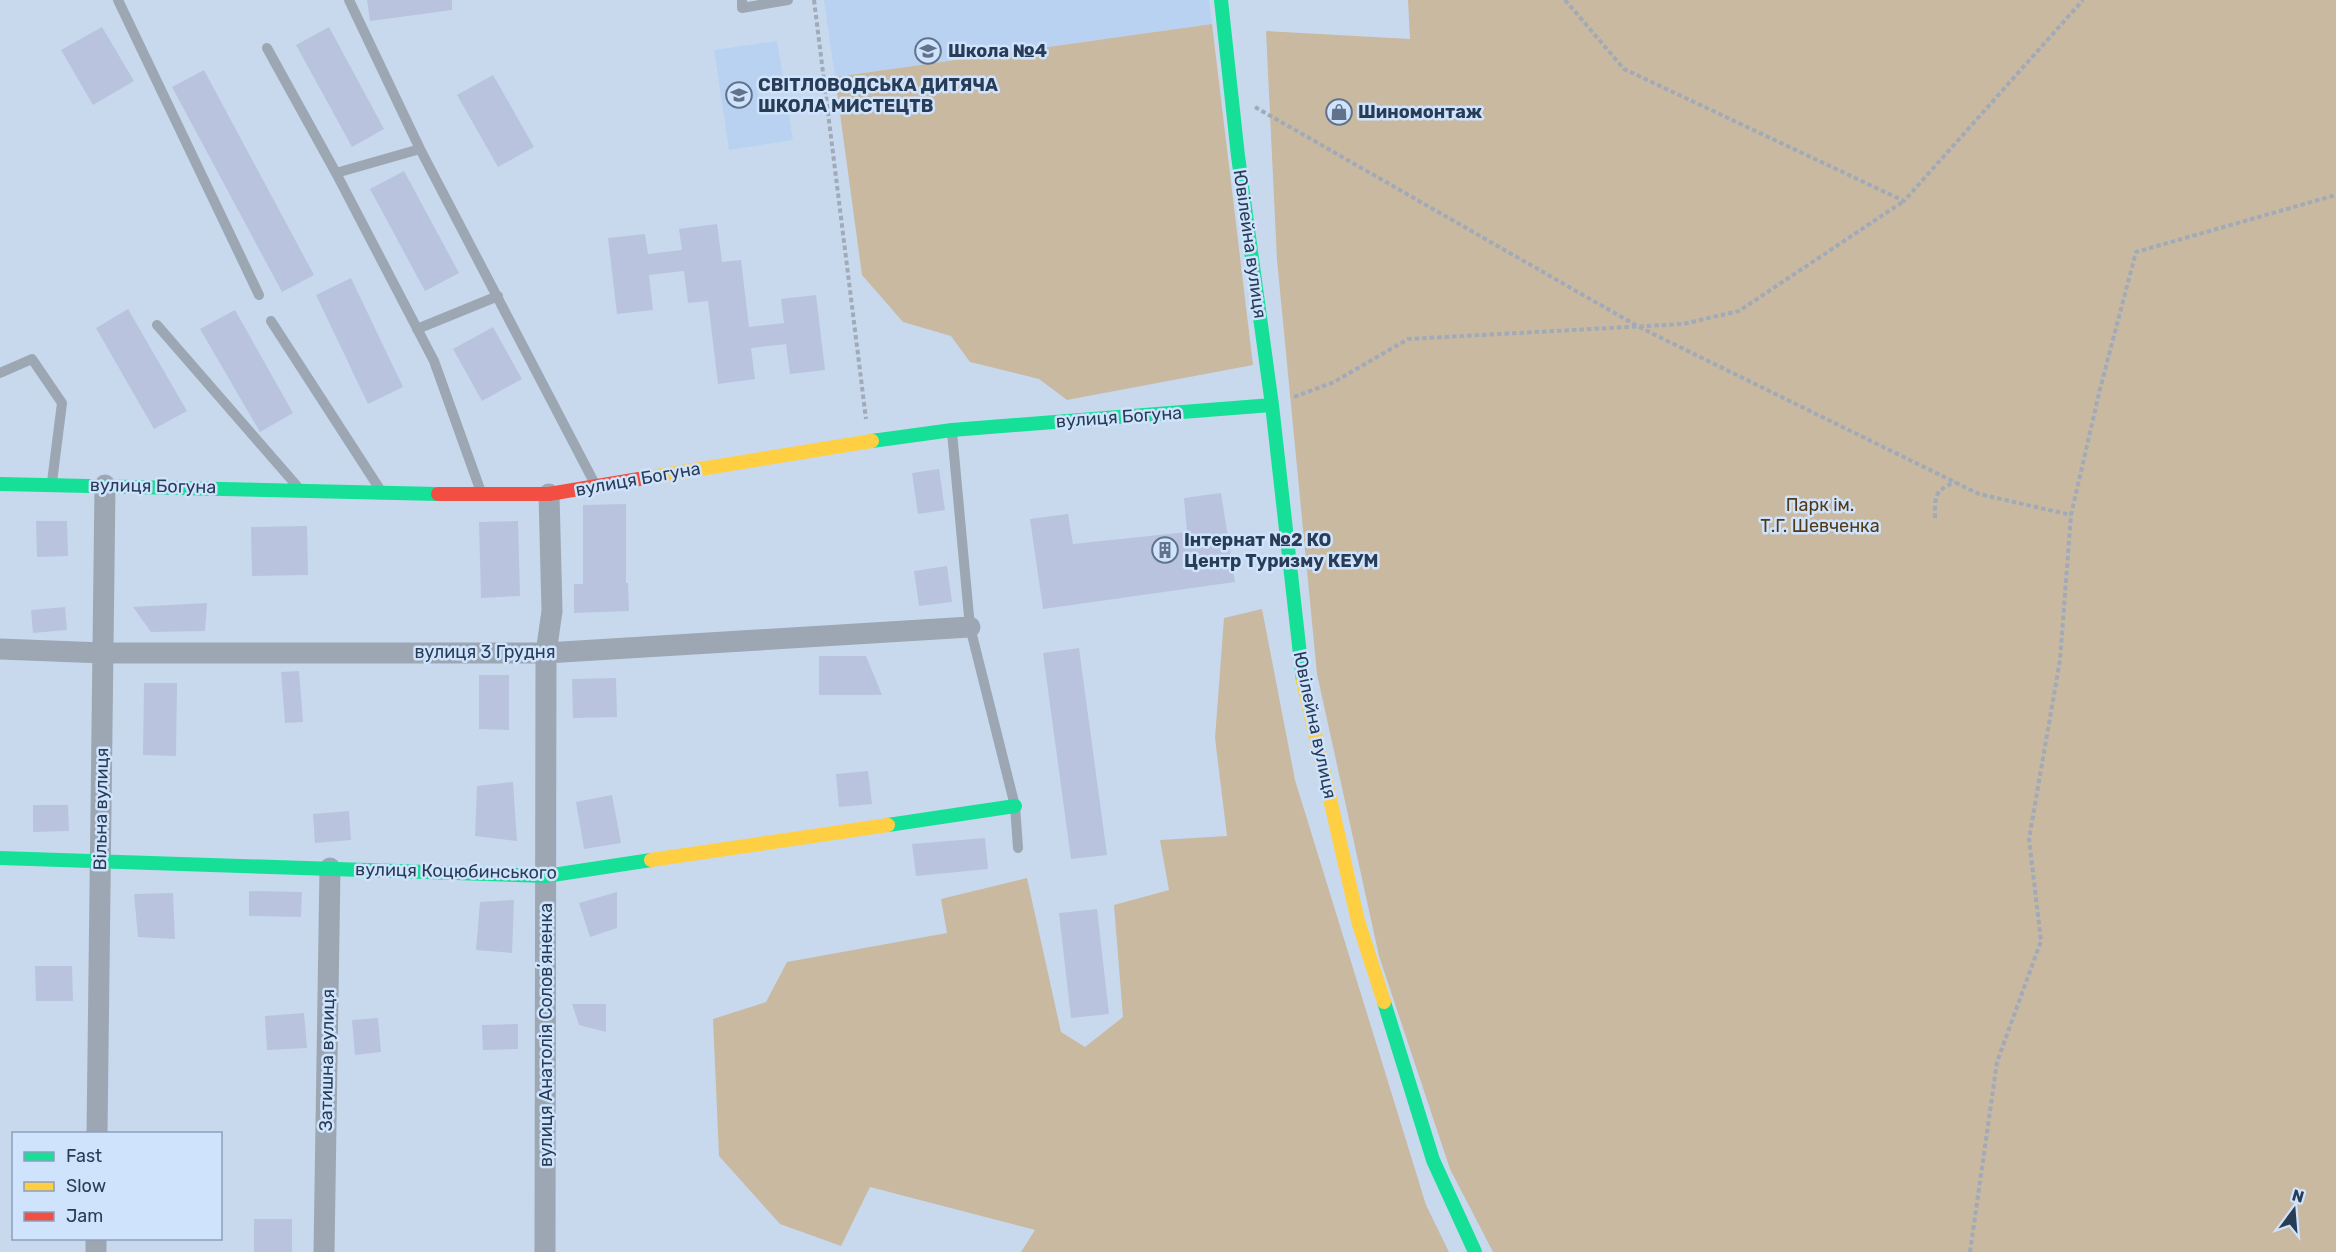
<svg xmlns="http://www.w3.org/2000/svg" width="2336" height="1252" viewBox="0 0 2336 1252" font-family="Rubik,sans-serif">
  <rect width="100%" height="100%" fill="#c8d9ee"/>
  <path fill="#b9d2f2" d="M824,0H1209L1212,24L835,77Z
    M777,41L783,76L756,81L761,114L788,110L793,140L729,150L714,50Z"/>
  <path fill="#c9b9a0" d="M1408,0H2336V1252H1493L1450,1169L1379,956L1317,674L1277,260L1266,31L1410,39Z
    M1212,24L1253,365L1067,400L1039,379L970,362L951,336L903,322L862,275L835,77Z
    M1262,609L1295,780L1426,1205L1449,1252H1021L1035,1230L870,1187L841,1246L780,1224L719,1156L713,1019L766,1002L787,962L947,933L941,899L1027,878L1061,1032L1085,1047L1123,1017L1114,905L1169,890L1160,840L1227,836L1215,738L1224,618Z"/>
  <path fill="#b9c3dd" d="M367,0H452V10L370,21Z
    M102,27L134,81L93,105L61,50Z
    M329,27L384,129L352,147L296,45Z
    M204,70L314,275L282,292L172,87Z
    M493,75L534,147L498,167L457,95Z
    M404,171L459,273L425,291L370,189Z
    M717,224L722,262L741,260L749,327L784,323L781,299L816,295L825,370L790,374L786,344L751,348L755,379L718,384L708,301L688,303L684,271L649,275L653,310L617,314L608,238L645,234L648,254L682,250L679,229Z
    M351,278L403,387L368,404L316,295Z
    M128,309L187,411L154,429L96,328Z
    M235,310L293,413L260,432L200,329Z
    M493,327L522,379L482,401L453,349Z
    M939,469L945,510L918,514L912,473Z
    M1221,493L1235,582L1043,609L1030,519L1068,514L1073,544L1187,532L1184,498Z
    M626,504V583H628L629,611L574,613V584H583V505Z
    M36,521H67L68,556L37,557Z
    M518,521L520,596L481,598L479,522Z
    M307,526L308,575L252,576L251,527Z
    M947,566L952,602L919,606L914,571Z
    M207,603L205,631L151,632L133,607Z
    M65,607L67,630L33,633L31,610Z
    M1079,648L1107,855L1071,859L1043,653Z
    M819,656H866L882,695H819Z
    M299,671L303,722L285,723L281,672Z
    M479,675H509V730L479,729Z
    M616,678L617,717L573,718L572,679Z
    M144,683H177L176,756L143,755Z
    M868,771L872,804L839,807L836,774Z
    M513,782L517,841L475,836L477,786Z
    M612,795L621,843L584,849L576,802Z
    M33,805H68L69,831L33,832Z
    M349,811L351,840L315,843L313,814Z
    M985,838L988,869L916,876L912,844Z
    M249,891L302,892L301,917L249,916Z
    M617,892V928L590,937L579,903Z
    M173,893L175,939L138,937L134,894Z
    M514,900L512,953L476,950L480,902Z
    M1097,909L1109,1014L1071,1018L1059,913Z
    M35,966H72L73,1001H36Z
    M572,1004H606V1032L579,1025Z
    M304,1013L307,1048L267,1050L265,1016Z
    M378,1018L381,1052L355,1055L352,1020Z
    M518,1024V1049L483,1050L482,1025Z
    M254,1219H292V1252H254Z"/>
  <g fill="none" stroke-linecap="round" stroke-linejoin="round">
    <path stroke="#a0aab8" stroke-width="4" stroke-dasharray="4.5 3" stroke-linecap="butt" d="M814,0L866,419
      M1565,0L1624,69L1904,201L2083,0
      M1255,107L1639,327L1979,494L2071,515
      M1294,397L1334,382L1408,339L1683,324L1739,311L1904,201
      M1935,518C1935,496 1934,491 1955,482
      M1970,1252L1997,1062L2041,941L2029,839L2060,660L2071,515L2100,389L2136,252L2336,195"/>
    <path stroke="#9da7b3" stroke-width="10" d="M118,0L259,295
      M349,0L420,149L596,486
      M742,0V8L788,0
      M267,48L336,173L434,361L481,492
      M336,173L420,149
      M271,321L381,491
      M157,325L297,486
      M417,329L498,296
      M0,373L32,359L62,403L52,482
      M952,432L970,627L1015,806L1018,848"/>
    <path stroke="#9da7b3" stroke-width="21" d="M0,649L103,653H546L970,627
      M97,1134L105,485
      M96,1252V1238
      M324,1252L330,868
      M545,1252L546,653L552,611L549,494"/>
    <path stroke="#16e098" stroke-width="14" d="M1221,0L1238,156L1272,405L1303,681
      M872,441L952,430L1272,405
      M0,484L438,494
      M888,825L1015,806
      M0,858L546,876L651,860
      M1384,1002L1433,1160L1475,1252"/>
    <path stroke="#ffcf43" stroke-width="14" d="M645,478L872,441
      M1303,681L1358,921L1384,1002
      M651,860L888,825"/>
    <path stroke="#f24e42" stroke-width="14" d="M438,494H549L645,478"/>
  </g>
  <defs>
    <g id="school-ring" transform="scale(1.35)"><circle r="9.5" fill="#cfe3fd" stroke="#60738b" stroke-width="1.5"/><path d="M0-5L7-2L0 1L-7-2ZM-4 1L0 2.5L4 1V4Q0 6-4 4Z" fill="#60738b"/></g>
    <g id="shop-ring" transform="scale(1.35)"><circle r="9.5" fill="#cfe3fd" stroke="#60738b" stroke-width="1.5"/><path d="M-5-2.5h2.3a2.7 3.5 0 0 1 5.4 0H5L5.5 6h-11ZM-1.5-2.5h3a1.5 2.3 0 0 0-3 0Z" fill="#60738b"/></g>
    <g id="building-ring" transform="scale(1.35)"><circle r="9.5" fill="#cfe3fd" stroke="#60738b" stroke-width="1.5"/><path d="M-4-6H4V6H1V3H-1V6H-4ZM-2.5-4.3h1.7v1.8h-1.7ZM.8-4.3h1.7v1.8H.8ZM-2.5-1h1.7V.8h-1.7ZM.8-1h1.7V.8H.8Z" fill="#60738b"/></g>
  </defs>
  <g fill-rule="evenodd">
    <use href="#school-ring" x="928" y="51"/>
    <use href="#school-ring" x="739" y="95"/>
    <use href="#shop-ring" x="1339" y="112"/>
    <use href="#building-ring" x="1165" y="550"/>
  </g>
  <g text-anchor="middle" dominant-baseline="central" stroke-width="5" stroke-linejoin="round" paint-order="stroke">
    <g font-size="18" font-weight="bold" fill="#283c56" stroke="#cfe3fd" text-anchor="start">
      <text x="948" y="51">Школа №4</text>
      <text x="758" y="85">СВІТЛОВОДСЬКА ДИТЯЧА<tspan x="758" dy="21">ШКОЛА МИСТЕЦТВ</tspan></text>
      <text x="1358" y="112">Шиномонтаж</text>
      <text x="1184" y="540">Інтернат №2 КО<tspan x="1184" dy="21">Центр Туризму КЕУМ</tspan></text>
    </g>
    <g font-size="18" fill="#283c56" stroke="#cfe3fd">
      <text transform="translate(1250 244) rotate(82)">Ювілейна вулиця</text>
      <text transform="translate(1119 417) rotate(-4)">вулиця Богуна</text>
      <text transform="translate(638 479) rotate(-10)">вулиця Богуна</text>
      <text transform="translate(153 486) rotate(1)">вулиця Богуна</text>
      <text x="485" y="652">вулиця 3 Грудня</text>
      <text transform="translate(1315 725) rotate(78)">Ювілейна вулиця</text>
      <text transform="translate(101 809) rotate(-89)">Вільна вулиця</text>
      <text transform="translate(456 871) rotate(1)">вулиця Коцюбинського</text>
      <text transform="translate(546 1035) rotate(-90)">вулиця Анатолія Соловʼяненка</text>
      <text transform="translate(327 1060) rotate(-89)">Затишна вулиця</text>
    </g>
    <g font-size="18" fill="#533a16" stroke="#cfe3fd">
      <text x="1820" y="505">Парк ім.<tspan x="1820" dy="21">Т.Г. Шевченка</tspan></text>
    </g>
  </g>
  <rect x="12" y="1132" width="210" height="108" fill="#cfe3fd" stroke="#8ca0ba" stroke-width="1.5"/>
  <rect x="24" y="1152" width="30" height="9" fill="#16e098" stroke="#8ca0ba" stroke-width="1.5"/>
  <text x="66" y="1162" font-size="18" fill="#283c56">Fast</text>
  <rect x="24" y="1182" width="30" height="9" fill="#ffcf43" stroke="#8ca0ba" stroke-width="1.5"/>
  <text x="66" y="1192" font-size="18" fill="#283c56">Slow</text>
  <rect x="24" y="1212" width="30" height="9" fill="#f24e42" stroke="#8ca0ba" stroke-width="1.5"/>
  <text x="66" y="1222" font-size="18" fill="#283c56">Jam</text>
  <g transform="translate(2294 1210) rotate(16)" stroke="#cfe3fd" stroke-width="4.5" paint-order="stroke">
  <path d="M0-4.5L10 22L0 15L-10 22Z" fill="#283c56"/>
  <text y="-9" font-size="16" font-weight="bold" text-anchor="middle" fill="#283c56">N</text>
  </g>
</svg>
